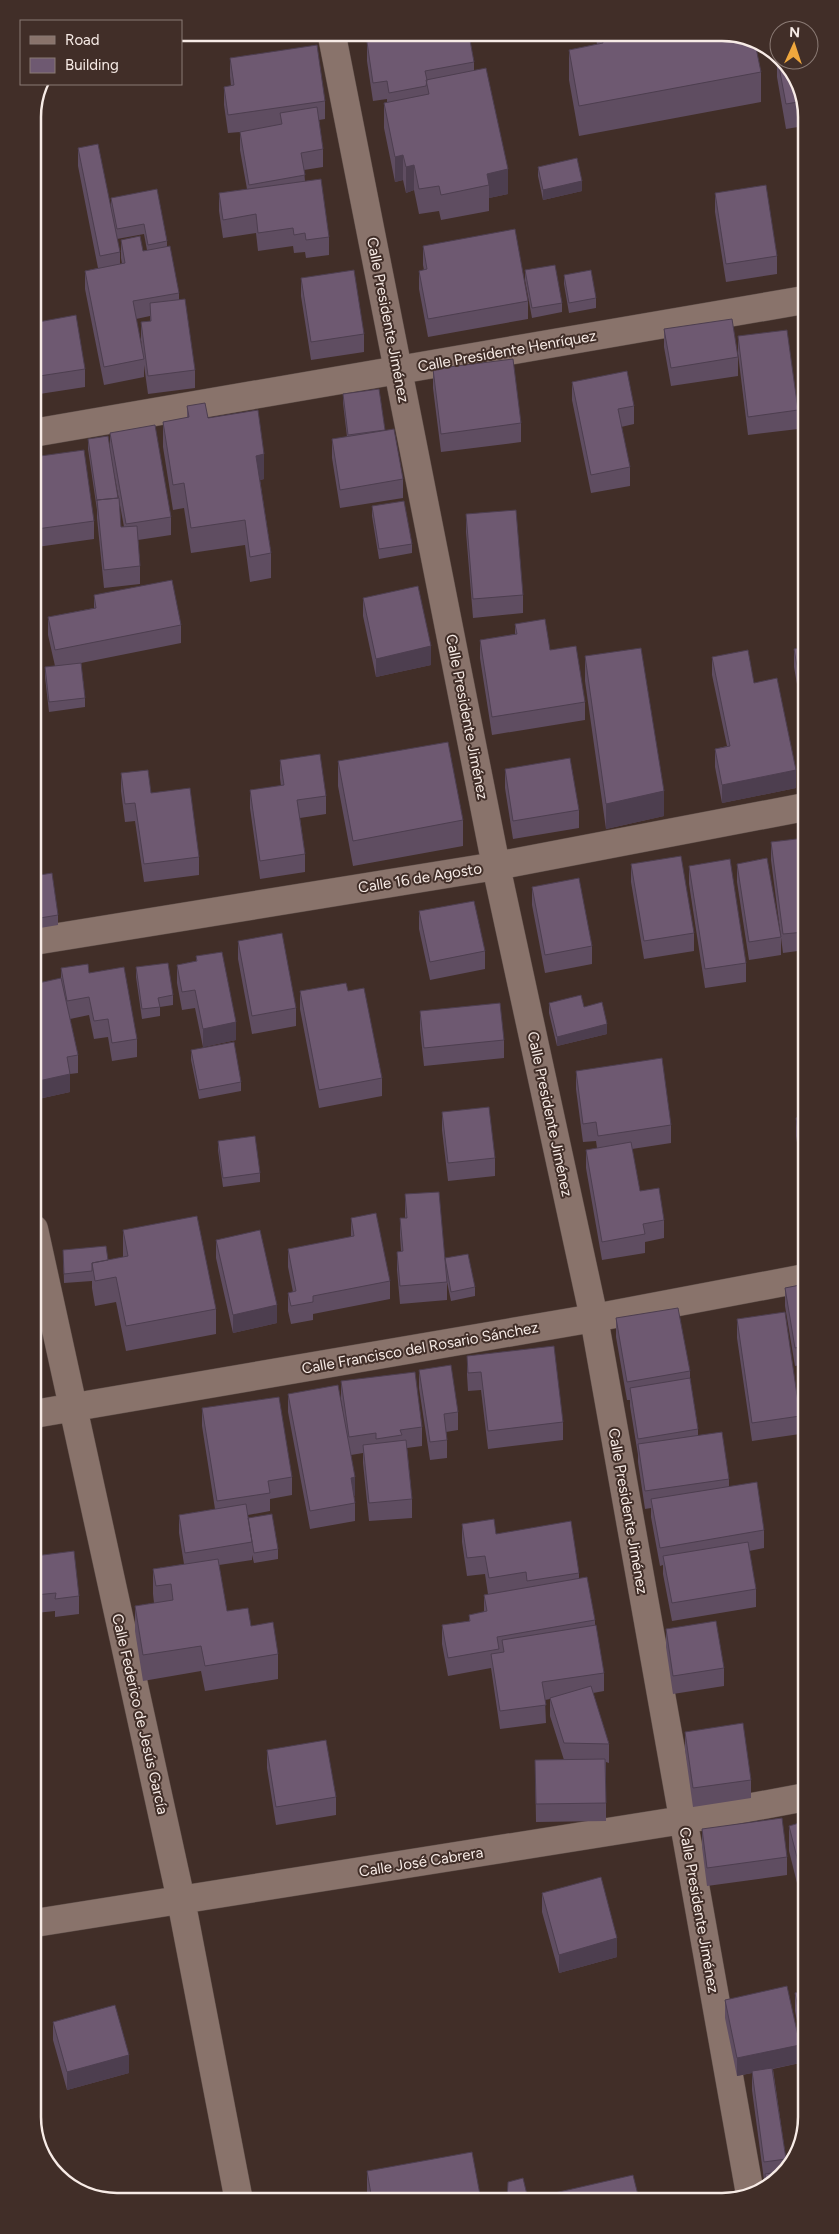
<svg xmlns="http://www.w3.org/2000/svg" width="839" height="2234" viewBox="0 0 839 2234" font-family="Figtree,sans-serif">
  <rect width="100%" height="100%" fill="#412e28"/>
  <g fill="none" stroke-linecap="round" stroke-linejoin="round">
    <g stroke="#5d4d48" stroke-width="29">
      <path id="minor" d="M332,36L496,866L594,1318L750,2194
        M33,433L804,300
        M34,941L496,866L805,807
        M34,1229L181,1900L239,2201
        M34,1414L594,1318L805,1278
        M35,1923L683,1820L806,1797"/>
    </g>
    <use href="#minor" stroke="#89736b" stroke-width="28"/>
  </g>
  <path fill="#5f4d61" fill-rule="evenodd" d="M728,33L761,72V102L579,136L569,80V50L597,44L595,34Z
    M469,35L474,62V70L508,194L489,198V211L441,220L439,211L419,214L414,190L406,193L403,180L395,182L384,128V103H387V99L373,101L367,61V42L366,36Z
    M777,55L804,95V126L786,129L777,77Z
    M230,58L325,101V119L319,120L323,149V167L304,170L305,181L329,237V255L306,258L305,252L294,253L293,246L258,251L256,233L223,238L219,211V193L247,189L240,150V132L228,133L224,105V87L231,86L230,76Z
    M78,148L111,208V198L167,241V246L179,293V300L195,370V388L148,394L144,365V377L104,385L85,289V271L98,268L78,166ZM144,234L147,250L143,251L121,240V258L122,264H120V252L117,239ZM150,316V321L141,322V340L142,347L136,319Z
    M538,167L582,191L543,200L538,176Z
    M715,193L777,256V274L726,282L715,212Z
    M423,246L528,301V319L428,337L419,289V271L424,270L423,265Z
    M525,270L562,303V312L532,318L525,280Z
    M564,275L596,298V308L569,313L564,284Z
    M301,278L364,334V352L311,360L301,296Z
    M33,323L85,369V387L33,395Z
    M664,329L738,357V376L671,386L664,347Z
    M738,336L798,410V429L748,435L738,354Z
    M433,369L521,423V442L441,452L433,388Z
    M572,382L634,406V424L621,427L630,467V486L591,493L572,400Z
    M379,389L385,431L403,479V498L340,508L332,458V439L347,437L343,403V394Z
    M187,406L208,418L264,479L260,480L271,553V578L250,582L245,545L191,553L184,508L173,510L163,447V422L187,418Z
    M110,433L171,517V535L138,540L140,566V584L104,588L97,518V510L88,449V439L121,527H124L110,451Z
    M33,457L94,521V539L37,547L39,585L33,586V530H35L33,517Z
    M372,506L412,544V553L379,559L372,516Z
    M466,514L523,595V613L473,618L466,532Z
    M94,595L181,625V643L81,663L85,698V707L49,712L45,677V667L55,666L48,635V617L94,608Z
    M363,598L431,665L376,677L363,616Z
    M515,624L550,650L585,702V720L492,735L480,658V640L515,634Z
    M33,627L41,692V711H33Z
    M804,647V724L794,667V649Z
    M585,656L664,816L606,829L585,681Z
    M712,657L754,683L796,788L722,803L715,767V749L727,746L712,675Z
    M280,760L326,796V814L300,818L305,854V872L260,879L250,808V790L281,786L280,778Z
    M338,761L463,820V846L353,866L338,786Z
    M505,769L579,810V828L513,839L505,788Z
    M121,773L151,793L199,857V875L144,882L135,821L125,822L121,791Z
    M805,838V950L783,953L771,860V842Z
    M631,864L694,933V951L644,959L631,882Z
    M737,864L781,937V955L749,960L737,882Z
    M689,866L746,963V982L705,988L689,884Z
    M34,876L58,915V925L34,929Z
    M532,887L592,946V964L545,973L532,905Z
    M419,911L485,951V969L430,980L419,929Z
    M238,941L296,1008V1026L252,1034L238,959Z
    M196,956L236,1040L203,1047L195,1008L182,1010L177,983V965L196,961Z
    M136,967L173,995V1005L160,1007V1016L142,1019L136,977Z
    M61,968L89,973L137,1039V1057L112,1061L108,1037L94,1039L89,1015L70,1019L78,1055V1073L70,1074V1092L34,1100L61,978Z
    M300,991L382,1078V1096L319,1108L300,1009Z
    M549,1003L584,1007L607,1034L557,1046L549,1013Z
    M420,1011L504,1040V1058L424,1066L420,1029Z
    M191,1050L241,1082V1091L199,1099L191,1060Z
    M576,1071L671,1125V1143L632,1149L640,1191L664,1220V1238L645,1242V1253L602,1260L586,1168V1150L597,1148L596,1141L583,1142L576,1089Z
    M442,1112L495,1158V1176L448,1181L442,1130Z
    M805,1116V1194L796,1136V1118Z
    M218,1141L260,1173V1182L223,1187L218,1150Z
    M405,1194L445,1258L475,1287V1296L451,1301L447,1282V1300L400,1304L397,1270V1252L401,1251L400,1236V1218H405Z
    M351,1218L390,1281V1299L313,1314V1320L291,1324L288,1311V1293L293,1292L288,1267V1249L351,1237Z
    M123,1230L216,1309V1334L126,1351L116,1302L95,1306L92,1288V1281L64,1283L63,1250L108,1260L123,1257Z
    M216,1240L277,1323L233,1333L216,1258Z
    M805,1284V1364L795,1366L785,1306V1288Z
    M616,1318L690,1371V1378L698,1429V1435L729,1479V1486L764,1530V1548L749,1551L756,1589V1607L672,1621L663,1574V1565L660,1566L651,1517V1508L645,1509L638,1462V1455L630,1406V1400H627L616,1337Z
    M737,1319L800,1416V1434L752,1441L737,1338Z
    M467,1356L563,1422V1440L488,1449L481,1390L468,1391L467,1375Z
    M419,1370L458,1412V1430L446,1432L447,1440V1458L430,1460L419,1388Z
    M341,1381L422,1427V1446L407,1448L412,1499V1518L369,1521L363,1463V1453L351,1455L355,1495L354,1496L355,1503V1521L310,1529L288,1412V1394L343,1411L341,1400Z
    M202,1408L292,1477V1495L270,1499V1511L248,1515V1518L278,1549V1559L254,1563L252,1555V1560L219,1565L227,1611L251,1626L278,1654V1679L205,1691L201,1671L143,1681L135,1631V1606L154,1603L153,1594V1569L184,1564L179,1533V1515L215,1509L202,1426Z
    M34,1443L41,1479V1497L35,1498Z
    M462,1524L496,1534L579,1573V1578L595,1620V1625L604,1673V1691L593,1693L609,1744V1763L606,1762V1821L536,1822L535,1760H564L550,1716V1699L545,1700L546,1723L500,1729L491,1668L448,1676L442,1644V1625L469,1621V1615L484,1612V1595L488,1594L485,1574L467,1576L462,1542Z
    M35,1556L79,1596V1614L55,1617V1611L36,1613V1629H35Z
    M666,1629L724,1668V1686L673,1694L666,1647Z
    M685,1732L751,1780V1798L693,1807L685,1750Z
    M267,1750L336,1797V1815L276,1825L267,1768Z
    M806,1821V1919L789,1851V1826Z
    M702,1829L787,1857V1875L707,1886L702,1847Z
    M542,1893L617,1957L559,1973L542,1912Z
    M806,1990V2050L803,2051L795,2011V1993Z
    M725,2000L800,2063L773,2069L786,2159V2171L765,2185V2180H764L752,2090V2073L737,2076L725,2018Z
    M53,2022L129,2073L67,2090L53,2040Z
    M367,2171L481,2200H367Z"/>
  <path fill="#4d3e4f" d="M403,155V180L395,182V157Z
    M414,165V190L406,193V167Z
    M508,169V194L489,198V185L487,174Z
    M582,181V191L543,200V190Z
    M264,454V479L256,481V456Z
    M431,646V665L376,677V659Z
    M796,770V788L722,803V785Z
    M664,791V816L606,829V804Z
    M236,1022V1040L203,1047V1029Z
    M607,1024V1034L557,1046V1037Z
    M70,1074V1092L34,1100V1082Z
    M277,1305V1323L233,1333V1315Z
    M355,1477V1495L351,1497V1478Z
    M617,1938V1957L559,1973V1955Z
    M806,2032V2050L803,2051V2033Z
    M800,2045V2063L737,2076V2058Z
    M129,2055V2073L67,2090V2072Z"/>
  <path fill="#6e5971" stroke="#4d3e4f" d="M728,33L755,43L761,72L579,106L569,50L603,43L601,34Z
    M469,35L474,62L425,71L427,80L426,86L389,93L387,81L373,83L367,42L405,36Z
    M317,45L325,101L228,115L224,87L234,85L230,58Z
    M777,56L779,58V60H780L804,95V101L786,104Z
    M486,68L508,169L487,174L489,185L441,195L439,186L419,189L414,165L406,167L403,155L395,157L384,103L429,94L426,80Z
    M317,107L323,149L301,153L305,175L249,185L240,132L282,124L280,113Z
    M98,144L120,252L100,256L78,148Z
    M577,158L582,181L543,190L538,167Z
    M321,179L329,237L306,240L305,233L294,235L293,228L258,233L256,214L223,220L219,193Z
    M766,185L777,256L726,264L715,193Z
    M157,189L167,241L148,245L144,224L117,229L111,198Z
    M515,229L528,301L428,319L419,271L427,269L423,246Z
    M140,236L143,251L170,246L179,293L133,301L144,359L104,367L85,271L125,263L121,240Z
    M555,265L562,303L532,308L525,270Z
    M354,270L364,334L311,342L301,278Z
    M591,270L596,298L569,303L564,275Z
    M185,299L195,370L148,376L141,322L151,321L150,303Z
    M76,315L85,369L33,377V323Z
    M732,319L738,357L671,368L664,329Z
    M787,330L798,410L748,417L738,336Z
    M513,359L521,423L441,434L433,369Z
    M627,371L634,406L618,409L630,467L591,475L572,382Z
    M379,389L385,430L348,435L343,394Z
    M205,403L208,418L258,410L264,454L256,456L271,553L250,557L245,520L191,528L184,483L173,485L163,422L189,417L187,406Z
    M155,425L171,517L126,524L110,433Z
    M394,429L403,479L340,490L332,439Z
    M108,436L118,498L97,500V501L88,439Z
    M84,450L94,521L37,529L33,498V457Z
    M119,498L121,527L137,526L140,566L104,570L97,500Z
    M404,501L412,544L379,549L372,506Z
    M516,510L523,595L473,599L466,514Z
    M33,530H36L39,567H33Z
    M172,580L181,625L55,650L48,617L96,608L94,595Z
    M418,586L431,646L376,659L363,598Z
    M545,619L550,650L576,646L585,702L492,717L480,640L517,634L515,624Z
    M33,627L41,692L33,693Z
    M804,647V706L794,649Z
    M641,648L664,791L606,804L585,656Z
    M748,650L754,683L777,678L796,770L722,785L715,749L730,746L712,657Z
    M81,663L85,698L49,702L45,667Z
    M448,742L463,820L353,841L338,761Z
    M320,754L326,796L297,800L305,854L260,861L250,790L284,785L280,760Z
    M570,758L579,810L513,821L505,769Z
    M148,770L151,793L190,788L199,857L144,864L135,803L125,804L121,773Z
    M805,838V932L783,934L771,842Z
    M681,856L694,933L644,941L631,864Z
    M767,858L781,937L749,942L737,864Z
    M730,859L746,963L705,969L689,866Z
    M52,873L58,915L34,919V876Z
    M579,878L592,946L545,955L532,887Z
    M474,901L485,951L430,962L419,911Z
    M282,933L296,1008L252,1016L238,941Z
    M222,952L236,1022L203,1029L195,990L182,992L177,965L197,961L196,956Z
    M168,963L173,995L158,998L160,1007L142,1009L136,967Z
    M88,964L89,973L124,967L137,1039L112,1043L108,1019L94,1021L89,997L67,1001L61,968Z
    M61,978L78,1055L67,1057L70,1074L34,1082V984Z
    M346,983L348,991L364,988L382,1078L319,1090L300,991Z
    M581,995L584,1007L602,1002L607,1024L557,1037L549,1003Z
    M500,1003L504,1040L424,1048L420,1011Z
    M234,1042L241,1082L199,1090L191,1050Z
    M662,1058L671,1125L598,1136L596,1122L583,1124L576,1071Z
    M489,1107L495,1158L448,1163L442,1112Z
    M805,1116V1175L796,1118Z
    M255,1136L260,1173L223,1178L218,1141Z
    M631,1142L640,1191L659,1188L664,1220L643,1224L645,1234L602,1242L586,1150Z
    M439,1192L447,1282L400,1286L397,1252L403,1251L400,1218H407L405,1194Z
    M376,1213L390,1281L313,1296V1302L291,1306L288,1293L296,1291L288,1249L354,1236L351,1218Z
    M197,1216L216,1309L126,1326L116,1277L95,1281L92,1263L128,1256L123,1230Z
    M260,1230L277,1305L233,1315L216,1240Z
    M106,1246L108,1260L92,1263V1271L64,1274L63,1250Z
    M468,1254L475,1287L451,1292L445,1258Z
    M805,1284V1346L795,1348L785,1288Z
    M678,1308L690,1371L627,1382L616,1318Z
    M785,1312L800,1416L752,1423L737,1319Z
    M554,1346L563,1422L488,1431L481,1372L468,1373L467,1356Z
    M451,1365L458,1412L444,1414L447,1440L430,1442L419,1370Z
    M415,1372L422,1427L400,1430L402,1435L376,1439V1433L349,1437L341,1381Z
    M690,1378L698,1429L638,1439L630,1388Z
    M338,1385L355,1477L351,1478L355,1503L310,1511L288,1394Z
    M279,1397L292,1477L268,1481L270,1493L217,1501L202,1408Z
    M722,1432L729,1479L645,1491L638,1444Z
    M406,1440L412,1499L369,1503L363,1445Z
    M34,1443L41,1479L35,1480Z
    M757,1482L764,1530L660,1548L651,1499Z
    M246,1504L252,1542L185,1553L179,1515Z
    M272,1514L278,1549L254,1553L248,1518Z
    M494,1519L496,1534L571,1521L579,1573L527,1581L526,1572L489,1578L485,1556L467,1558L462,1524Z
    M748,1542L756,1589L672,1603L663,1556Z
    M74,1551L79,1596L55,1599L56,1593L35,1595V1556Z
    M218,1559L227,1611L248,1608L251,1626L273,1622L278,1654L205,1666L201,1646L143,1655L135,1606L173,1600L171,1584L156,1586L153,1569Z
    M587,1577L595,1620L497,1637L499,1649L448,1658L442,1625L470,1621L469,1615L487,1611L484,1595Z
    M35,1600L36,1611H35Z
    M716,1621L724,1668L673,1676L666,1629Z
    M596,1625L604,1673L542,1682L546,1705L500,1711L491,1654L504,1652L502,1640Z
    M591,1686L609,1744L564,1743L550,1698Z
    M743,1723L751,1780L693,1788L685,1732Z
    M326,1740L336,1797L276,1807L267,1750Z
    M605,1759L606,1803L536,1804L535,1760Z
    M782,1818L787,1857L707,1868L702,1829Z
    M806,1821V1893L789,1826Z
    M601,1877L617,1938L559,1955L542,1893Z
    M787,1986L800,2045L737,2058L725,2000Z
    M806,1990V2032L803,2033L795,1993Z
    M115,2005L129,2055L67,2072L53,2022Z
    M772,2068L786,2159L764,2162L752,2071Z
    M472,2152L481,2200H372L367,2171Z
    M785,2171L766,2184L765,2174Z
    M633,2175L639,2199H537V2197Z
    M523,2178L528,2199L507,2200L508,2182Z"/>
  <g text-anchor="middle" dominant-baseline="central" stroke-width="4" stroke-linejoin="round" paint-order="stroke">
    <g font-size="15" fill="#f7ebe6" stroke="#412e28">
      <text transform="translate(388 320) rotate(79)">Calle Presidente Jiménez</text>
      <text transform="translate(507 351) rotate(-10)">Calle Presidente Henríquez</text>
      <text transform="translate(467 717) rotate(79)">Calle Presidente Jiménez</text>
      <text transform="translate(420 878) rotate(-9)">Calle 16 de Agosto</text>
      <text transform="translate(550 1114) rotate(78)">Calle Presidente Jiménez</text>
      <text transform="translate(420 1348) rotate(-10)">Calle Francisco del Rosario Sánchez</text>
      <text transform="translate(628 1511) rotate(80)">Calle Presidente Jiménez</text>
      <text transform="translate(140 1714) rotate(77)">Calle Federico de Jesús García</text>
      <text transform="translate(421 1862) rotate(-9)">Calle José Cabrera</text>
      <text transform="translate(699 1910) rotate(80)">Calle Presidente Jiménez</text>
    </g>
  </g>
  <path d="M0 0H839V2234H0ZM117 41H722A76 76 0 0 1 798 117V2117A76 76 0 0 1 722 2193H117A76 76 0 0 1 41 2117V117A76 76 0 0 1 117 41Z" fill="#412e28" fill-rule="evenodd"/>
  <path fill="none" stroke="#f7ebe6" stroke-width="2.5" d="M117 41H722A76 76 0 0 1 798 117V2117A76 76 0 0 1 722 2193H117A76 76 0 0 1 41 2117V117A76 76 0 0 1 117 41Z"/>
  <rect x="20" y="20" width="162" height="65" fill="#412e28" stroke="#8a7a74"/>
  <rect x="30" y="36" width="25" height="8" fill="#89736b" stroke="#8a7a74"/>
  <text x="65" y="45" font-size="15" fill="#f7ebe6">Road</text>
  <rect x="30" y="58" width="25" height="15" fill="#6e5971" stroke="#8a7a74"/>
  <text x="65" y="70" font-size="15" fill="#f7ebe6">Building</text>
  <g transform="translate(794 45) rotate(3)"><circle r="24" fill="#412e28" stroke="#8a7a74"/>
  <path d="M0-4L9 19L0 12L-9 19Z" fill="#efa73d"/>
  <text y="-8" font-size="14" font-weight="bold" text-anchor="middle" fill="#f7ebe6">N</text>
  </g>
</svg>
